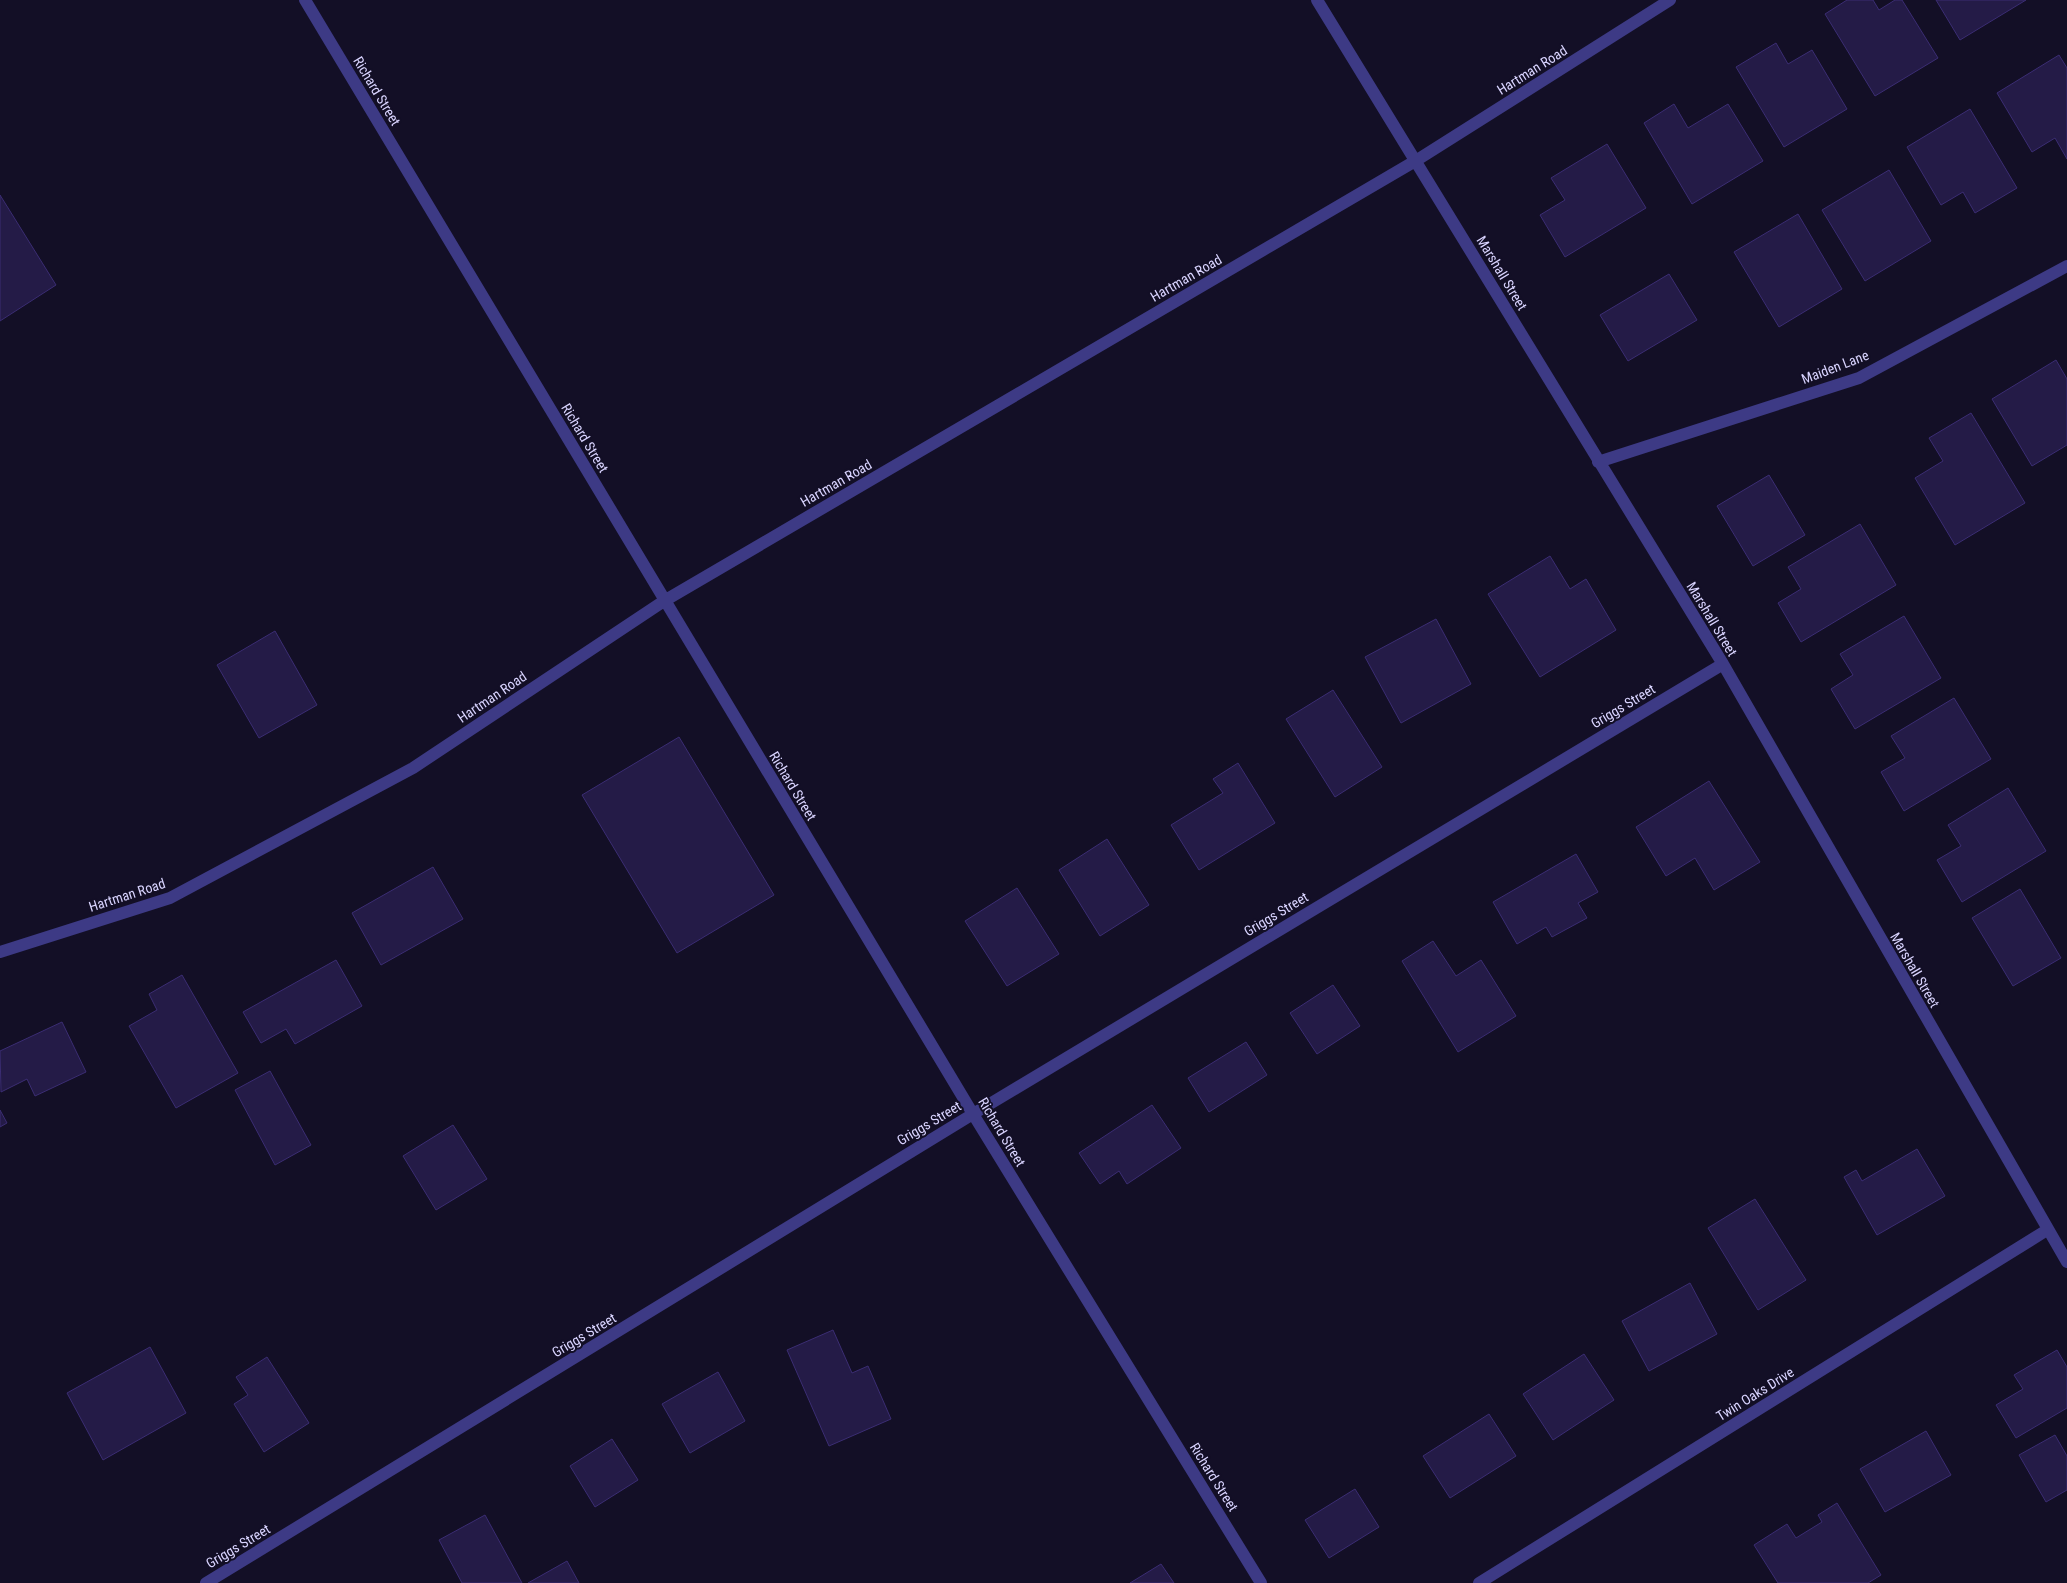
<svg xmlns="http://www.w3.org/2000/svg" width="2067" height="1583" viewBox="0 0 2067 1583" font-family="'Roboto Condensed',sans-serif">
  <rect width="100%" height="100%" fill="#130f26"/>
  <path fill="#241b47" stroke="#3b2d73" d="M1847,0H1873L1879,10L1895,0H1902L1938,58L1875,96L1825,14Z
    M1936,0H2026L1960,40Z
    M1776,43L1788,64L1812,50L1847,109L1784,147L1736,67Z
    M2059,55L2067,68V159L2055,138L2032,152L1997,93Z
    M1674,104L1688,128L1728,104L1763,161L1692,204L1644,123Z
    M1970,109L2017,188L1975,213L1963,192L1941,205L1907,147Z
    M1607,144L1646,208L1565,257L1540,215L1565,200L1551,178Z
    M1889,170L1931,241L1865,281L1822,210Z
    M0,195L56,285L0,321Z
    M1798,214L1842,289L1779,327L1734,252Z
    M1669,274L1697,320L1628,361L1600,315Z
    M2056,360L2067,379V445L2032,466L1992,399Z
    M1971,413L2025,503L1955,545L1915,478L1943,461L1929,438Z
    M1769,475L1805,535L1753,566L1717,506Z
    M1860,524L1896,585L1801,642L1778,603L1801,589L1788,567Z
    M1550,556L1570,589L1586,579L1616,630L1540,677L1488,594Z
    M1904,616L1941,678L1855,729L1831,689L1853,675L1840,654Z
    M1436,619L1471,684L1401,723L1365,657Z
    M275,631L317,705L259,738L217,665Z
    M1333,690L1382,767L1335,797L1286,719Z
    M1954,698L1991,759L1904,811L1881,772L1905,758L1891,736Z
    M679,737L774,895L677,953L582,795Z
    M1238,763L1275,823L1199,870L1171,825L1223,793L1213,779Z
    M1709,781L1760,862L1714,890L1695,858L1666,876L1636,827Z
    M2008,788L2046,851L1962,902L1937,860L1961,846L1948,825Z
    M1107,839L1149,905L1100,936L1059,870Z
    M1576,854L1598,892L1578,903L1587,918L1552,937L1546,927L1517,944L1493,902Z
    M433,867L463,919L381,965L352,913Z
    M1017,888L1059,954L1007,986L965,921Z
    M2020,889L2061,958L2013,986L1972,918Z
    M1433,941L1456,976L1481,960L1516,1016L1458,1052L1402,961Z
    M336,960L362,1006L295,1044L286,1029L261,1043L243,1012Z
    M182,975L238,1073L176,1108L129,1026L157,1010L149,994Z
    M1333,985L1360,1026L1317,1054L1290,1013Z
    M62,1022L86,1072L35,1096L27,1079L1,1092L0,1051Z
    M1246,1042L1267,1075L1209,1112L1188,1078Z
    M270,1071L311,1145L275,1165L235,1090Z
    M1152,1105L1181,1148L1127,1184L1119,1171L1100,1184L1079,1153Z
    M0,1110L7,1123L0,1127Z
    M453,1125L487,1179L436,1210L403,1156Z
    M1917,1149L1945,1196L1877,1235L1844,1177L1856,1170L1862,1181Z
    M1755,1199L1806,1280L1758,1310L1708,1228Z
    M1690,1283L1717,1334L1649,1371L1622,1321Z
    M833,1330L852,1373L868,1366L891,1419L829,1446L787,1350Z
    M150,1347L186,1413L103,1460L67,1393Z
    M2057,1350L2067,1367V1408L2016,1438L1996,1405L2023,1389L2014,1375Z
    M1584,1354L1614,1400L1553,1440L1523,1394Z
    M267,1357L309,1423L264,1452L234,1404L248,1395L236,1377Z
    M718,1372L745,1421L690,1453L662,1404Z
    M1489,1414L1516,1456L1450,1498L1423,1456Z
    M1926,1431L1951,1475L1885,1512L1860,1469Z
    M2055,1435L2067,1456V1490L2046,1502L2019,1455Z
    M612,1439L638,1480L595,1507L570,1466Z
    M1355,1489L1379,1527L1329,1558L1305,1520Z
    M1837,1503L1881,1575L1868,1583H1778L1754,1545L1787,1524L1796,1538L1822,1522L1818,1515Z
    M485,1515L522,1583H462L439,1540Z
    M567,1561L579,1583H528Z
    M1161,1564L1174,1583H1130Z"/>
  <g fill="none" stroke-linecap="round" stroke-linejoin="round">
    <path stroke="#3d3a85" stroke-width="12" d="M305,0L973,1114L1261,1583
      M1317,0L1723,664L2067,1262
      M1598,462L1859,378L2067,266
      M0,952L170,898L413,768L664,601L1417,160L1670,0
      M206,1583L973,1114L1723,664
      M1479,1583L2047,1230"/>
  </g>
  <g text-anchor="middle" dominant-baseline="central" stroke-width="4" stroke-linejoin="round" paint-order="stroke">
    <g font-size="14" fill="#d9d4ff" stroke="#130f26">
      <text transform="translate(1532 70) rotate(-32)">Hartman Road</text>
      <text transform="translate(377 91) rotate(59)">Richard Street</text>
      <text transform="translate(1502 273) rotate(59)">Marshall Street</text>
      <text transform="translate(1186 278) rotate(-30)">Hartman Road</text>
      <text transform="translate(1835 367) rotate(-21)">Maiden Lane</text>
      <text transform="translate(585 438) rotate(59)">Richard Street</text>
      <text transform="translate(836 483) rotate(-30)">Hartman Road</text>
      <text transform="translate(1712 619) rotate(59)">Marshall Street</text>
      <text transform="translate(492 697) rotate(-34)">Hartman Road</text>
      <text transform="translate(1623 706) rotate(-31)">Griggs Street</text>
      <text transform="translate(793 786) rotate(59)">Richard Street</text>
      <text transform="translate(127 895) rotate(-18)">Hartman Road</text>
      <text transform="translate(1276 914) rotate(-31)">Griggs Street</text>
      <text transform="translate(1915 970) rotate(60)">Marshall Street</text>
      <text transform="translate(929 1123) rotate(-31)">Griggs Street</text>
      <text transform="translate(1002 1132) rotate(59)">Richard Street</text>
      <text transform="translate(584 1335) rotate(-31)">Griggs Street</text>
      <text transform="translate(1755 1394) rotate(-32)">Twin Oaks Drive</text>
      <text transform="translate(1214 1477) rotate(58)">Richard Street</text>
      <text transform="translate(238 1546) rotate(-31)">Griggs Street</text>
    </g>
  </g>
</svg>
